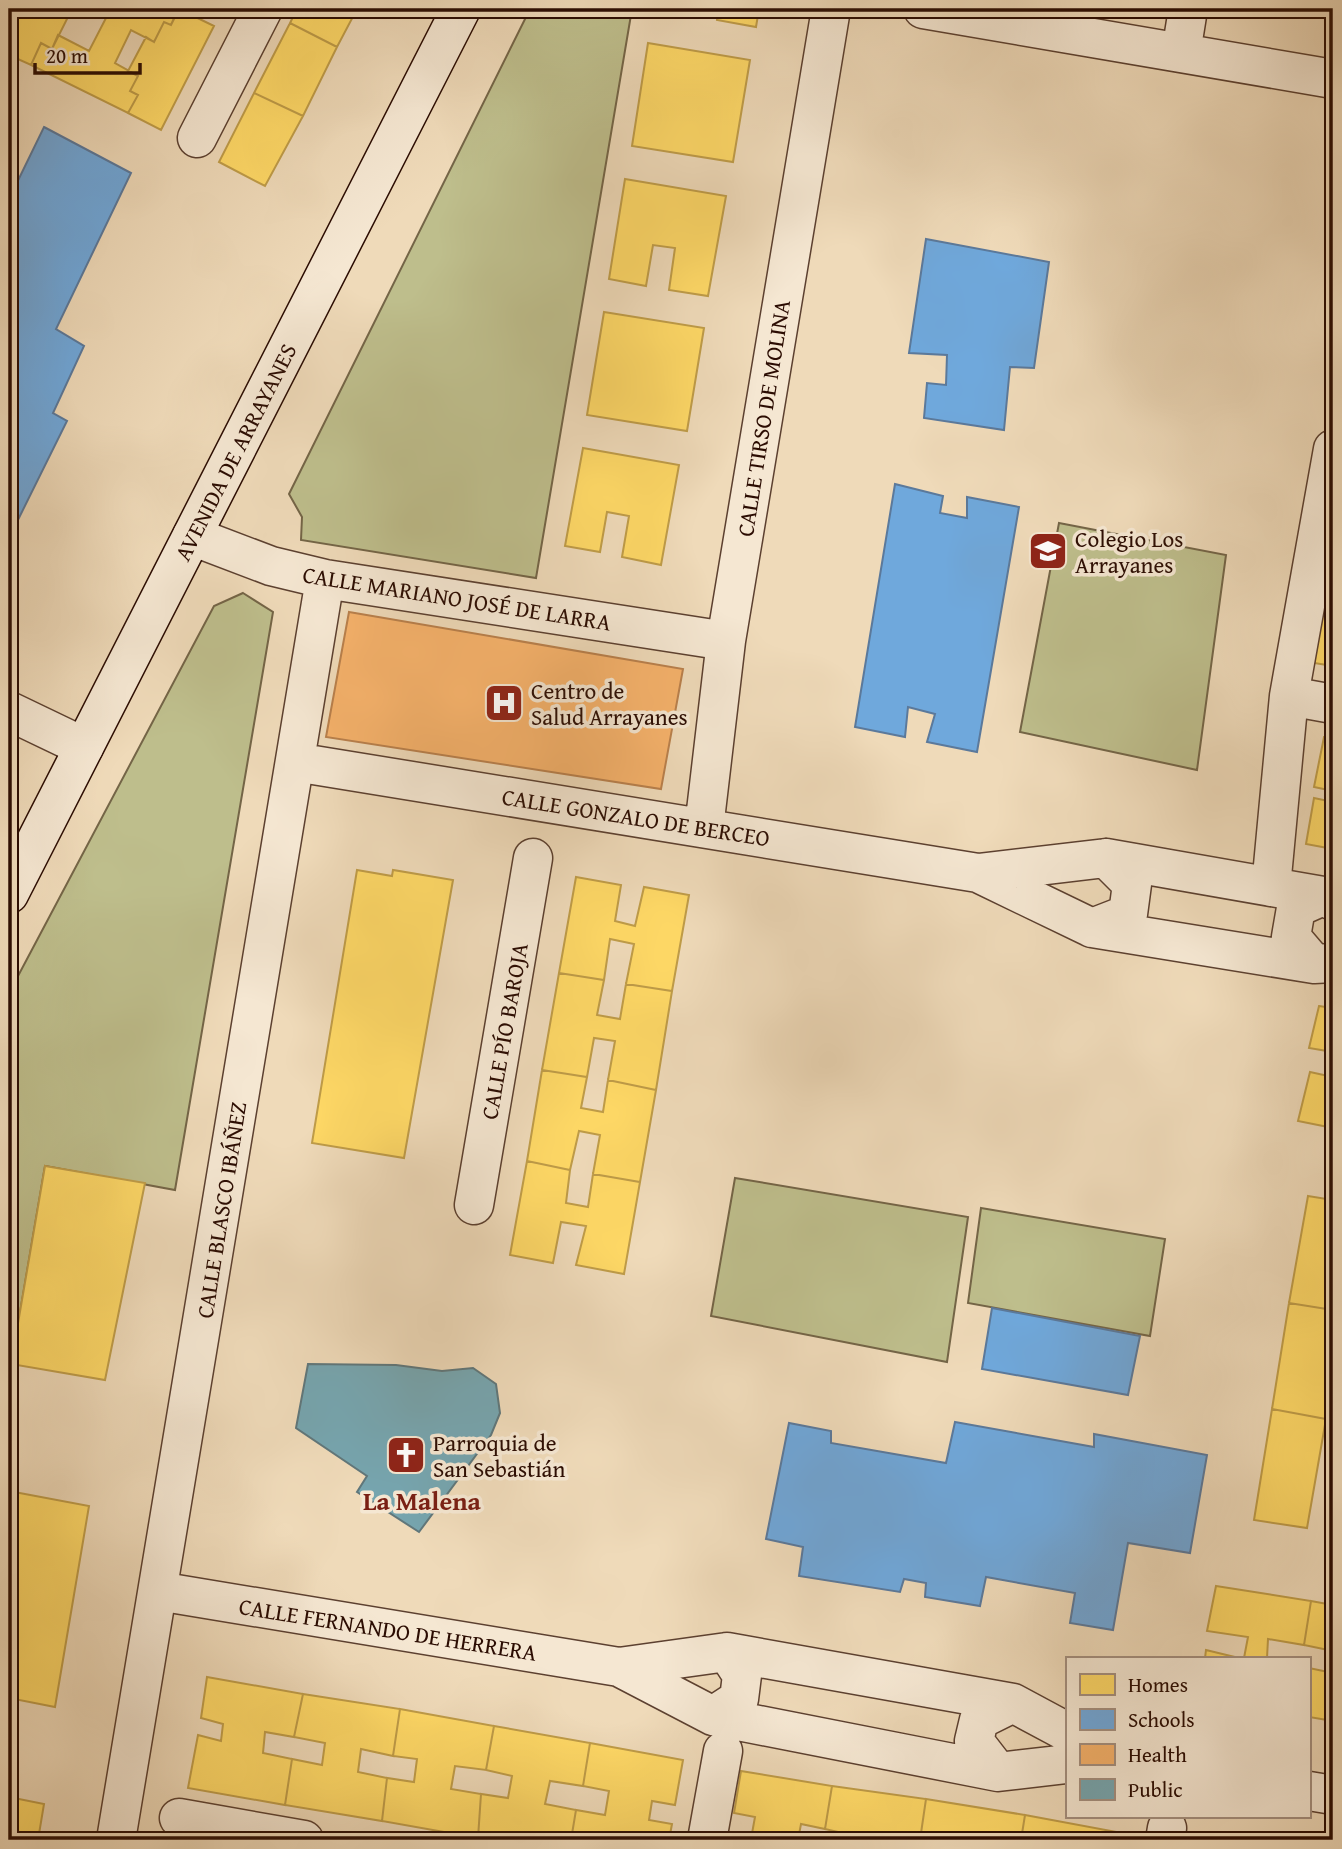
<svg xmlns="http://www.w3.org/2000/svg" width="1342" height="1849" viewBox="0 0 1342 1849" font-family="'Gentium Book Plus',serif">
  <rect width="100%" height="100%" fill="#efdab9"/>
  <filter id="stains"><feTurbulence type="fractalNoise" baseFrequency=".00286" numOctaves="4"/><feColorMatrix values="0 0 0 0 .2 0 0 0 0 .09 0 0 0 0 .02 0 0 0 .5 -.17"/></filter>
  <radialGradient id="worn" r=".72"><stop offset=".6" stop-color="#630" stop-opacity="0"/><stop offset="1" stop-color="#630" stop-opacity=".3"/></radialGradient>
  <path fill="#bebe8c" stroke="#746547" stroke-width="2" d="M530,9H632L536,578L301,540L302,517L289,494Z
    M1059,523L1226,555L1197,770L1020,732Z
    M243,593L273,612L175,1190L45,1166L9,1377V993L214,606Z
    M735,1178L968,1217L947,1362L711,1316Z
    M981,1208L1165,1239L1150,1336L968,1303Z"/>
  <path fill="#ffd966" stroke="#bf9c48" stroke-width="2" d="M14,9H72L52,49L41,43L31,65L9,55V19Z
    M85,9H178L171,25L164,22L154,42L131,30L115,63L138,76L130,91L138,95L128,113L31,65L41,43L52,49L58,35L89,51L106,18Z
    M179,9L214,26L161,130L128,113L138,95L130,91L138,76L128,71L146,37L154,42L164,22L171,25Z
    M297,9H357L337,47L290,23Z
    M655,9H697L696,17Z
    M718,9H759L756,27L717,20Z
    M290,23L337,47L303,116L254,93Z
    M648,43L750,60L733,162L632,146Z
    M254,93L303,116L265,186L219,162Z
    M625,179L726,196L708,296L669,290L675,248L653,245L646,286L609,279Z
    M604,312L704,328L687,431L587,415Z
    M583,448L679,465L661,565L622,557L629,516L607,512L600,552L565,546Z
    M1324,557L1333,559V666L1308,662Z
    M1324,737L1333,738V791L1314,787Z
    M1314,798L1333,802V849L1306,844Z
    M357,870L392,876L393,870L453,880L404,1158L312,1143Z
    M576,877L621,885L615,921L635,926L644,887L689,895L672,991L626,984L634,944L610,939L604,980L559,973Z
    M559,973L604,980L597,1015L620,1019L626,984L672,991L656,1090L608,1080L615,1041L594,1038L587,1077L542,1070Z
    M1319,1006L1333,1008V1052L1309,1048Z
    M542,1070L587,1077L581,1108L603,1112L608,1080L656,1090L640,1182L593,1174L600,1135L579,1131L570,1170L527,1161Z
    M1310,1072L1333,1077V1128L1298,1121Z
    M527,1161L570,1170L566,1203L588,1207L593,1174L640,1182L624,1274L576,1265L586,1226L561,1222L553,1263L510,1255Z
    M45,1166L145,1183L105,1380L11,1364Z
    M1308,1196L1333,1200V1310L1289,1303Z
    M1289,1303L1333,1310V1375L1326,1419L1272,1409Z
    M1272,1409L1326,1419L1307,1528L1254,1520Z
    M9,1491L89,1506L55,1707L9,1698Z
    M1216,1586L1311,1601L1304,1645L1268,1639L1267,1658H1244L1248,1637L1207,1631Z
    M1311,1601L1333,1605V1651L1304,1645Z
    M1206,1650L1239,1658H1205Z
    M1309,1668L1333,1673V1721L1309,1717Z
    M207,1677L303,1694L294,1737L265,1732L263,1753L292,1759L285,1805L188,1788L198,1735L221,1741L223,1724L201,1718Z
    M303,1694L400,1709L393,1756L361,1749L358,1772L387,1778L382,1821L285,1805L292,1759L322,1765L325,1743L294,1737Z
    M400,1709L494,1726L486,1770L455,1766L451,1789L481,1794L478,1838L382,1821L387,1778L414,1782L417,1759L393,1756Z
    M494,1726L590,1743L583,1786L550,1781L545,1804L576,1810L571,1840L478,1838L481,1794L508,1798L512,1776L486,1770Z
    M590,1743L683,1760L675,1805L652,1801L649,1820L672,1824L669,1840H571L576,1810L605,1815L609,1791L583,1786Z
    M741,1771L832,1786L825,1829L801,1824L798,1840H728L729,1836L751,1839L755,1817L734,1813Z
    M832,1786L926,1799L920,1840H850L851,1835L825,1829Z
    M9,1797L44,1804L38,1840H9Z
    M926,1799L1025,1815L1021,1840H920Z
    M1025,1815L1122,1833L1121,1840H1021Z"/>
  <path fill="#6fa8dc" stroke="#5b799b" stroke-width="2" d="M44,127L131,173L56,329L84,346L53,413L67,421L9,538V199Z
    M926,239L1049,262L1034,368L1010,367L1004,430L924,418L927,383L946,385L947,355L909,353Z
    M895,484L943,496L940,513L967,518V497L1019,507L977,752L927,742L935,714L908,707L905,737L855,727Z
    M992,1308L1140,1336L1128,1395L982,1369Z
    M955,1422L1094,1447V1434L1207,1455L1190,1553L1128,1543L1113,1630L1070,1623L1075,1593L986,1577L980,1606L925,1597L926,1583L904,1579L900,1592L799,1576L803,1547L766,1539L789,1423L831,1431V1443L946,1463Z"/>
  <path fill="#f6b26b" stroke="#b9804c" stroke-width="2" d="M349,612L683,669L661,789L326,737Z"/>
  <path fill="#76a5af" stroke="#60777b" stroke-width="2" d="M308,1364L396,1365L442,1371L473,1368L496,1384L500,1413L491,1435L419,1532L357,1492L367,1476L296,1428Z"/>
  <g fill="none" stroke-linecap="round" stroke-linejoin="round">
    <g stroke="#5c4030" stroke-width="41">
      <path id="street" d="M923,9L1333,79
        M1181,53L1188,9
        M197,138L263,9
        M192,536L271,566L325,579L726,641
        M1289,696L1333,704
        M9,711L84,747
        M295,762L978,873L1106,858L1323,896L1333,901
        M704,828L726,641L831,9
        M978,873L1092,928L1314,964L1333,963
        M1271,887L1289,696L1333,449
        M1092,928L1128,914L1132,884L1106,858
        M1314,964L1291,937L1296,908L1323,896
        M474,1205L533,858
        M158,1591L619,1667L727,1652L1013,1703L1067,1732
        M619,1667L713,1716L998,1772L1067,1764
        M713,1716L739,1699L742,1675L727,1652
        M998,1772L974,1741L979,1720L1013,1703
        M1309,1791L1333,1795
        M179,1818L304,1840
        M116,1840L325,579
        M707,1840L723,1751
        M1165,1840L1167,1828"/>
    </g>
    <g stroke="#2b0c02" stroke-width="41">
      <path id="secondary" d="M9,894L461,9"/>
    </g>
    <use href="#street" stroke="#f5e7d2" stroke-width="38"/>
    <use href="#secondary" stroke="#f5e7d2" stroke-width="38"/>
  </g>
  <defs>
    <g id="school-square" transform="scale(2.0125)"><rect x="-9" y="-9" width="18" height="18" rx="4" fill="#8f2418" stroke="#f5e7d2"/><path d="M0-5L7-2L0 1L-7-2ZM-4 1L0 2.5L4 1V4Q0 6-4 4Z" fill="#fff"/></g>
    <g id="hospital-square" transform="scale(2.0125)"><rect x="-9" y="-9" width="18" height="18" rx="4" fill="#8f2418" stroke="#f5e7d2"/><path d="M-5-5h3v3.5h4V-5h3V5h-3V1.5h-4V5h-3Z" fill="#fff"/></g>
    <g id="church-square" transform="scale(2.0125)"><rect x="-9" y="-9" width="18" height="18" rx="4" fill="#8f2418" stroke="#f5e7d2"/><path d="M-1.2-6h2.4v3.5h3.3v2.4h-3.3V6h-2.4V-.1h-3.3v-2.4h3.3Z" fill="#fff"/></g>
  </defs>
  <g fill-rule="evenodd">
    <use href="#school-square" x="1048" y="551"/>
    <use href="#hospital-square" x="504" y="703"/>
    <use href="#church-square" x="406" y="1455"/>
  </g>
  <g text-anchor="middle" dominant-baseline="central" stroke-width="7" stroke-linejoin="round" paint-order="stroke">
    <g font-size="23" fill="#2b0c02" stroke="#f5e7d2">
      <text transform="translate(763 418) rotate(-81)">CALLE TIRSO DE MOLINA</text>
      <text transform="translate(235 452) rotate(-63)">AVENIDA DE ARRAYANES</text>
      <text transform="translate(457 598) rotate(9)">CALLE MARIANO JOSÉ DE LARRA</text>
      <text transform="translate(636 817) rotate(9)">CALLE GONZALO DE BERCEO</text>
      <text transform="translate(504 1031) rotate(-80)">CALLE PÍO BAROJA</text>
      <text transform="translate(221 1210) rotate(-81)">CALLE BLASCO IBÁÑEZ</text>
      <text transform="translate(388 1629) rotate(9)">CALLE FERNANDO DE HERRERA</text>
    </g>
    <g font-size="23" fill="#2b0c02" stroke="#f5e7d2" text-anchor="start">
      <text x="1075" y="538">Colegio Los<tspan x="1075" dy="26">Arrayanes</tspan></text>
      <text x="531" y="690">Centro de<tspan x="531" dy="26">Salud Arrayanes</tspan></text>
      <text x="433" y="1442">Parroquia de<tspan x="433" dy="26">San Sebastián</tspan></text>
    </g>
    <g font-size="26" font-weight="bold" fill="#7a1f14" stroke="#f5e7d2">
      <text x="422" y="1500">La Malena</text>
    </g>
  </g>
  <rect width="1342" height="1849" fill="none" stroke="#efdab9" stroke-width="35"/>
  <rect x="10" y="10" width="1321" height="1828" fill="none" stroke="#2b0c02" stroke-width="3.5"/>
  <rect x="18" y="18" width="1307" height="1814" fill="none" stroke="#2b0c02" stroke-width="2"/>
  <rect x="1066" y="1657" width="245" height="161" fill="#f5e7d2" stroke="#a48f7f" stroke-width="2"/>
  <rect x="1080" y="1674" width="35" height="21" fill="#ffd966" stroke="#a48f7f" stroke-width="2"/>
  <text x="1128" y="1692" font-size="21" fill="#2b0c02">Homes</text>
  <rect x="1080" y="1709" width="35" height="21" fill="#6fa8dc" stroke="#a48f7f" stroke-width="2"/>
  <text x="1128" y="1727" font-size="21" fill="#2b0c02">Schools</text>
  <rect x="1080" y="1744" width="35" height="21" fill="#f6b26b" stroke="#a48f7f" stroke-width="2"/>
  <text x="1128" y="1762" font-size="21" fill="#2b0c02">Health</text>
  <rect x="1080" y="1779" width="35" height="21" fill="#76a5af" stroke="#a48f7f" stroke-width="2"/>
  <text x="1128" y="1797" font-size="21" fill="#2b0c02">Public</text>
  <path d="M35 63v10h105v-10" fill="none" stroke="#2b0c02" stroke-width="3.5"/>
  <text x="46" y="63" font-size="21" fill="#2b0c02" stroke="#f5e7d2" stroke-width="5" paint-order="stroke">20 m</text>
  <rect width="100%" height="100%" filter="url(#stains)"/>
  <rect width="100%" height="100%" fill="url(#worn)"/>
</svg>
